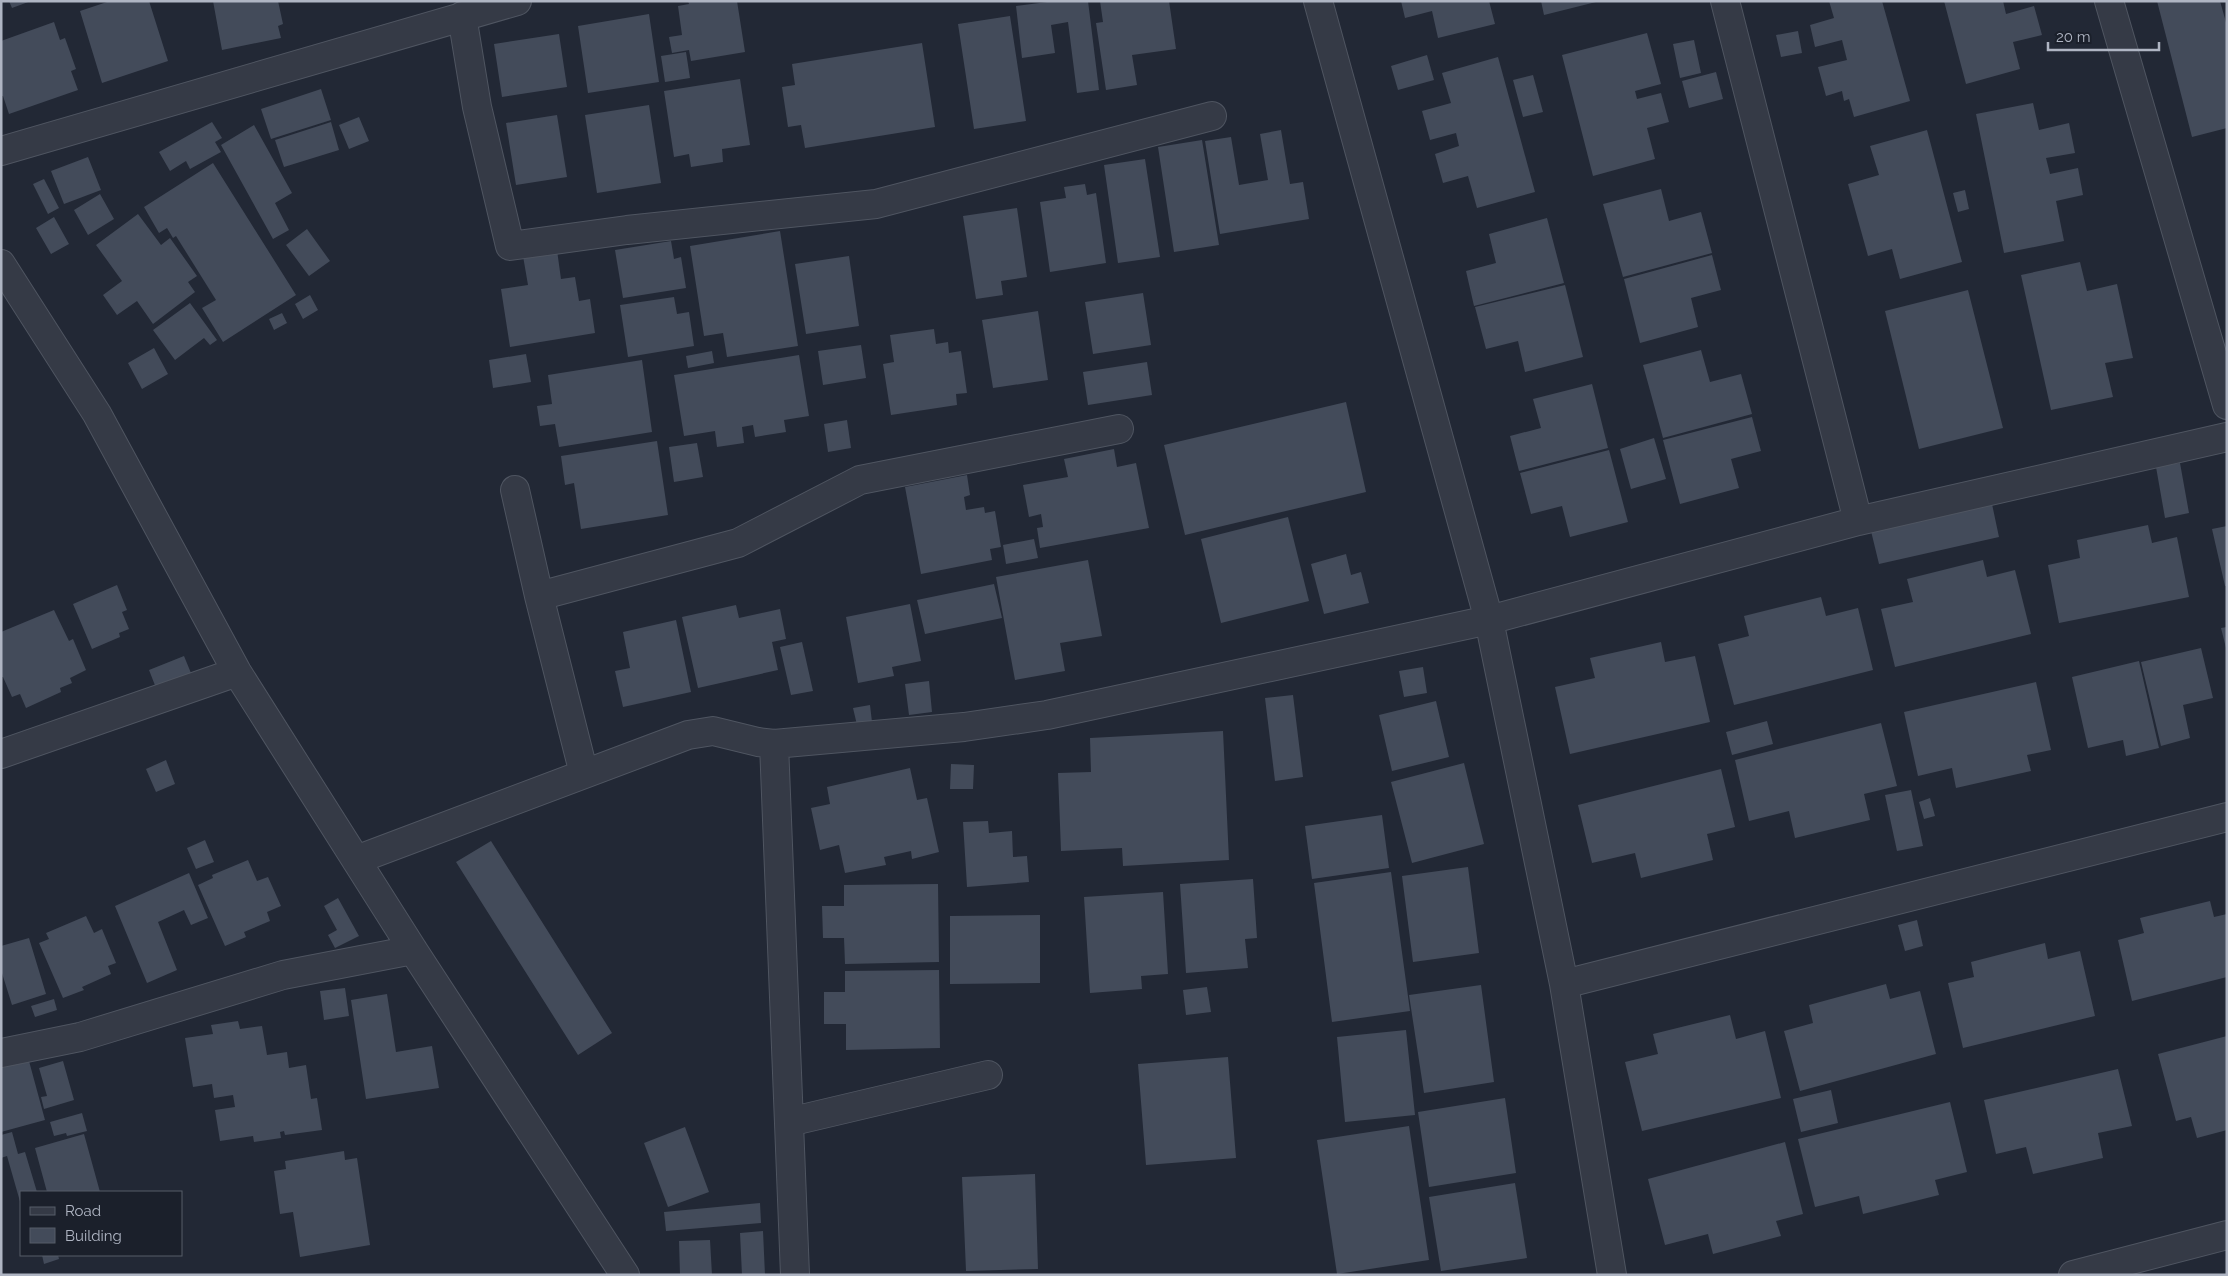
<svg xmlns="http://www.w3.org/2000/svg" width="2228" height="1276" viewBox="0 0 2228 1276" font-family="Raleway,sans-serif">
  <rect width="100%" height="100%" fill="#222835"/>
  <path fill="#434b5a" d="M9,1H31L12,8Z
    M110,1H149L168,61L102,83L80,11Z
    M213,1H278L283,24L278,26L281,38L222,50Z
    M688,1H737L745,52L691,61L689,50L672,53L669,37L682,35L678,6L689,4Z
    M1055,1H1088L1099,90L1077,93L1068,22L1051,25L1055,53L1022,58L1016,6Z
    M1100,1H1169L1176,49L1132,55L1137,85L1106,90L1096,23L1103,22Z
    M1401,1H1489L1495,24L1438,38L1432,11L1405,18Z
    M1541,1H1596V2L1544,15Z
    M1829,1H1882L1910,101L1854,117L1849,99L1844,101L1842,91L1826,96L1818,67L1847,60L1842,40L1815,47L1810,25L1834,18Z
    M1944,1H2003L2006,14L2034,6L2042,35L2013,42L2020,69L1966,84Z
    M2157,1H2220L2227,26V128L2192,137Z
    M649,14L659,82L588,93L578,26Z
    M1010,16L1026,121L974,129L958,24Z
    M54,22L60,40L65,38L76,69L71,71L78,90L9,114L3,96H1V41Z
    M1798,31L1802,53L1781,57L1776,35Z
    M1647,33L1661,84L1635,91L1637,99L1661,93L1669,122L1647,128L1655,159L1593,176L1562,55Z
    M559,34L567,87L502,97L494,44Z
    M1694,40L1701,73L1680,78L1673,44Z
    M922,43L935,127L805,148L801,125L788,127L782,87L795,85L792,64Z
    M686,52L690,78L665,82L661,56Z
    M1427,55L1434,80L1398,90L1391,66Z
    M1498,57L1535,192L1477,208L1468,176L1443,183L1435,154L1459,146L1456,133L1430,140L1422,111L1451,103L1442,73Z
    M1716,72L1723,99L1689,108L1682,81Z
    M1533,75L1543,112L1523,117L1513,80Z
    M740,79L750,145L722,149L723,162L691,167L689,154L674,157L664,91Z
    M321,89L331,120L271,139L261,109Z
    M2033,103L2039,130L2069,123L2075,153L2046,158L2050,174L2078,168L2083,195L2056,201L2064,241L2004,253L1976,114Z
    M649,105L661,183L597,193L585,115Z
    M557,115L567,177L516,185L506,123Z
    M359,117L369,141L349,149L339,125Z
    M212,122L222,138L215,142L221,152L190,169L186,161L170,171L159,152Z
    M331,122L339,150L284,167L275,140Z
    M254,125L292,193L275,203L289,230L273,239L221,145Z
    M1281,130L1290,184L1303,182L1309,219L1220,234L1205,141L1231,137L1239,185L1268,180L1260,134Z
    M1927,130L1962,262L1900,279L1892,249L1868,256L1848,184L1879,175L1870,146Z
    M1202,140L1219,245L1174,252L1158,147Z
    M88,157L101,190L64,204L51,171Z
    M1145,159L1160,257L1118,263L1104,165Z
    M213,163L296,295L223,342L202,308L216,300L176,236L173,238L167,228L159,233L144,207Z
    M44,179L59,208L48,214L33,184Z
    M1085,184L1087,195L1096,193L1106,263L1050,272L1040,202L1066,198L1064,187Z
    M1661,189L1669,221L1701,212L1712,253L1623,277L1603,204Z
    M1965,190L1969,209L1958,212L1953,193Z
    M100,194L114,219L88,235L74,210Z
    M1017,208L1027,277L1001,281L1003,295L976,299L963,216Z
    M138,214L161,245L170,238L197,276L188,282L195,292L153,324L137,301L117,315L103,295L122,281L96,245Z
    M54,217L69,244L51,254L36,228Z
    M1547,218L1564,283L1474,306L1466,271L1496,263L1489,234Z
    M307,229L330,261L309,276L286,245Z
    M780,231L798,346L727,357L723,333L704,336L690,246Z
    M671,241L674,259L681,257L686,288L623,298L615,250Z
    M557,250L561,279L575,277L579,301L590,299L595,333L510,347L501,289L528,285L523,256Z
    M1712,255L1721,290L1691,298L1698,327L1640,343L1624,279Z
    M849,256L859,326L806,334L795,264Z
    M2080,262L2087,291L2117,284L2133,358L2105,363L2113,397L2051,410L2021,275Z
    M1565,285L1583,357L1525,372L1518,341L1486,349L1475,307Z
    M1968,290L2003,428L1919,449L1885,311Z
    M1143,293L1151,345L1093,354L1085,302Z
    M310,295L318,310L303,319L295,304Z
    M674,297L677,314L689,312L694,346L628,357L620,305Z
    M190,303L217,340L210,345L204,338L175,360L153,330Z
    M1038,311L1048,380L993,388L982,320Z
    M282,313L287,323L274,330L269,319Z
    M934,329L936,344L948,342L949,353L961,351L967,393L956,394L957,405L891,415L883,364L894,362L890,335Z
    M861,345L866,378L823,385L818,351Z
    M154,348L168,374L142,389L128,363Z
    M1701,350L1710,382L1741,374L1752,414L1663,438L1643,365Z
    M712,351L714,363L688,368L686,356Z
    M526,354L531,382L493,388L489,360Z
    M799,355L809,416L784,420L786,432L755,437L753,425L742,427L744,443L717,447L715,431L684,436L674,375Z
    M642,360L652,432L559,447L555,424L540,426L537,406L552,404L548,375Z
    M1147,362L1152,395L1088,405L1083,372Z
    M1592,384L1608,448L1519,471L1510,436L1541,428L1533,399Z
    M1346,402L1366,492L1185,535L1164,445Z
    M1752,417L1761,451L1731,459L1739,488L1680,504L1663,440Z
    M847,420L851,448L828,452L824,424Z
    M1654,438L1666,479L1631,489L1620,449Z
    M657,441L668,515L581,529L574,483L565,485L561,456Z
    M697,443L703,477L674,482L669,447Z
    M1114,449L1117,467L1136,463L1149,528L1040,548L1037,528L1043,527L1041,514L1029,517L1023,485L1068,477L1064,459Z
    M1609,450L1628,522L1570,537L1562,506L1531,514L1520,473Z
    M2180,463L2189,513L2165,518L2156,467Z
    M967,475L970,495L964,497L966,510L984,507L985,513L995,511L1001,547L990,549L992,560L921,574L905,487Z
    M1992,504L1999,537L1879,564L1871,531Z
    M1288,517L1309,601L1221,623L1201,539Z
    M2148,525L2152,543L2177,537L2189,597L2059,623L2048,565L2080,558L2077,540Z
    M2227,526V586H2225L2212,529Z
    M1034,539L1038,558L1006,564L1003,545Z
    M1346,554L1351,575L1361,572L1369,603L1324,614L1311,564Z
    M1088,560L1102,636L1060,643L1065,671L1015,680L996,577Z
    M1983,560L1987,577L2015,570L2031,634L1895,667L1881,609L1913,602L1907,579Z
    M994,584L1002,618L925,634L917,600Z
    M117,585L127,610L122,612L129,629L119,633L120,637L92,649L73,604Z
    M1821,597L1826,616L1858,608L1873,670L1734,705L1718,644L1749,636L1744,616Z
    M910,604L921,661L892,667L894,676L858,683L846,617Z
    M736,605L739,618L780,609L786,639L772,642L778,670L698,688L682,617Z
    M54,610L69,641L73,639L86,670L70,678L72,683L60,688L61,692L26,708L20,694L12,697L3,677H1V632Z
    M676,620L691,692L623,707L615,671L630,668L623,632Z
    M2227,627V648H2226L2221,628Z
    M802,642L813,691L791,695L780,647Z
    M1661,642L1665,662L1695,656L1710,722L1570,754L1555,687L1595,678L1590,658Z
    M2201,648L2213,698L2183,705L2190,738L2161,746L2141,662Z
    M184,656L193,678L158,693L149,670Z
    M2139,661L2159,748L2126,756L2123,740L2088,748L2072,677Z
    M1423,667L1427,693L1404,697L1399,671Z
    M929,681L932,712L909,715L905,684Z
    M2036,682L2051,750L2027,755L2031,771L1956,788L1952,768L1918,776L1904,712Z
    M1293,695L1303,777L1275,781L1265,698Z
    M1436,701L1449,757L1392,771L1379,715Z
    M870,705L872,722L857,725L853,708Z
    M1767,721L1773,744L1732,755L1726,732Z
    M1881,723L1897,786L1864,794L1870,820L1795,838L1789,811L1749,821L1735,760Z
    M1223,731L1229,860L1123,866L1122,848L1061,851L1058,773L1091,772L1090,738Z
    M166,760L175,784L156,792L146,769Z
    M1464,763L1484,844L1412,863L1391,782Z
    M951,764L974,765L973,789H950Z
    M910,768L917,800L927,798L939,852L912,859L911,851L884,857L886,865L845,873L839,845L820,850L811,808L830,804L827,787Z
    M1721,769L1735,827L1707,834L1713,860L1641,878L1635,853L1592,863L1578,805Z
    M1911,790L1923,846L1897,851L1885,795Z
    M1930,798L1935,816L1924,819L1919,802Z
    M1382,815L1389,868L1312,879L1305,826Z
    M988,821L989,833L1012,831L1013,857L1027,856L1029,882L967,887L963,822Z
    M205,840L214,862L196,869L187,848Z
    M491,841L612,1033L578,1055L456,862Z
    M248,860L257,881L268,877L281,906L267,912L270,921L244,932L246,937L225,946L198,885L213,878L212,875Z
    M1468,867L1479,953L1413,962L1402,876Z
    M1391,872L1410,1011L1332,1022L1314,883Z
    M189,873L208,918L191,925L184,910L158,922L177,970L147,983L115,906Z
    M1253,879L1257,938L1245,939L1248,968L1186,973L1180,884Z
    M938,884L939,962L845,964L844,938H823L822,906H844V885Z
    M1163,892L1168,974L1141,976L1142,989L1090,993L1084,897Z
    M338,898L359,936L335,948L328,935L337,930L324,906Z
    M2210,901L2214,917L2227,914V977L2132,1001L2118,940L2144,933L2140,918Z
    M1040,915V983L950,984V916Z
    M86,916L94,933L102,929L116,963L108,966L111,974L82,987L84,990L63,998L39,943L49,939L46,933Z
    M1917,920L1923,946L1905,951L1898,925Z
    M29,938L46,994L12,1005L1,970V946Z
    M2045,943L2048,959L2080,951L2095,1016L1963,1048L1948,983L1974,977L1971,962Z
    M939,970L940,1048L846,1050V1024H824V992H845V971Z
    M1886,984L1890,999L1920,991L1936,1054L1800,1091L1784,1031L1813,1023L1809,1005Z
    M1481,985L1494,1082L1424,1093L1409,995Z
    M1207,987L1211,1012L1186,1015L1183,990Z
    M345,988L349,1016L324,1020L320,991Z
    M387,994L396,1052L432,1046L439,1088L366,1099L351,1000Z
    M54,999L57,1010L35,1017L31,1006Z
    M1730,1015L1736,1039L1765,1031L1781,1098L1642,1131L1625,1062L1658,1054L1653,1034Z
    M238,1021L240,1029L262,1026L267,1055L287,1052L289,1068L306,1065L311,1099L317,1098L322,1130L285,1135L284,1131L280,1132L281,1138L254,1142L253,1136L220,1141L215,1110L235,1107L233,1095L214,1098L212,1084L193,1087L185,1038L213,1034L211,1025Z
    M1406,1030L1415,1115L1345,1122L1337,1037Z
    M2227,1036V1130L2197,1138L2191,1117L2176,1121L2158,1054Z
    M1228,1057L1236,1158L1146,1165L1138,1064Z
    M29,1061L45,1120L1,1132V1068Z
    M63,1061L74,1100L44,1109L41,1097L47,1096L39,1068Z
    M2118,1069L2132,1126L2098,1133L2103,1158L2033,1174L2026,1147L1996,1154L1984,1100Z
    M1831,1090L1838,1123L1801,1132L1793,1099Z
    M1505,1098L1516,1173L1429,1187L1418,1112Z
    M1950,1102L1967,1172L1935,1180L1939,1195L1863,1214L1859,1196L1815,1207L1798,1139Z
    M82,1113L87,1131L67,1136L66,1133L54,1136L50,1122Z
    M1409,1126L1429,1260L1337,1274L1317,1140Z
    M685,1127L709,1192L668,1207L644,1143Z
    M12,1132L18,1154L25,1152L37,1192H21V1205L7,1156L1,1158V1135Z
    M84,1134L100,1192H47L35,1148Z
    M1785,1142L1803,1214L1776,1221L1781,1236L1713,1254L1708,1234L1665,1245L1648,1179Z
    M344,1151L345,1160L357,1158L370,1245L300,1257L293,1212L280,1214L274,1171L286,1169L285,1161Z
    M1035,1174L1038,1269L966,1271L962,1177Z
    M1515,1183L1527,1258L1441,1271L1429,1197Z
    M760,1203L761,1223L666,1231L664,1212Z
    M763,1231L765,1275H742L740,1233Z
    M710,1240L712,1275H680L679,1241Z
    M42,1255H58L59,1259L44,1264Z"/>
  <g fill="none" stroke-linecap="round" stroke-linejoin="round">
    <g stroke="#4f5561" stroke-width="30">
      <path id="minor" d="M1318,1L1489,620L1564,984L1612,1275
        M1725,1L1858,521
        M2109,1L2227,405
        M462,16L477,107L510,246L627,230L876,204L1212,116
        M1,151L517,1
        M1,264L97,414L237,672L413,950L625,1275
        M515,490L539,596L584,774
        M539,596L738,543L860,480L1119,429
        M774,744L795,1275
        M1,754L237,672
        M356,860L688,735L713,731L758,742L774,744L964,727L1047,715L1489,620L1858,521L2227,437
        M1564,984L2227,817
        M1,1053L80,1037L283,975L413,950
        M789,1122L988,1075
        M2073,1275L2227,1235"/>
    </g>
    <use href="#minor" stroke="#353a46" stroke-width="28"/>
  </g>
  <rect width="2228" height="1276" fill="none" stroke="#afb5c3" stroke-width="5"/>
  <rect x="20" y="1191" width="162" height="65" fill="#1b202b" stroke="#565c68"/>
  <rect x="30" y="1207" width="25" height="8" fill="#353a46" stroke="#565c68"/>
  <text x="65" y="1216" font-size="15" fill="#afb5c3">Road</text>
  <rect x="30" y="1228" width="25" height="15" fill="#434b5a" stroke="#565c68"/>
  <text x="65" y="1241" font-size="15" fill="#afb5c3">Building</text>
  <path d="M2048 42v8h111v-8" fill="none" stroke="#afb5c3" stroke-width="2.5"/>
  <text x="2056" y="42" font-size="15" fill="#afb5c3" stroke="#1b202b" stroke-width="4" paint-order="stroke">20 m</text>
</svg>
